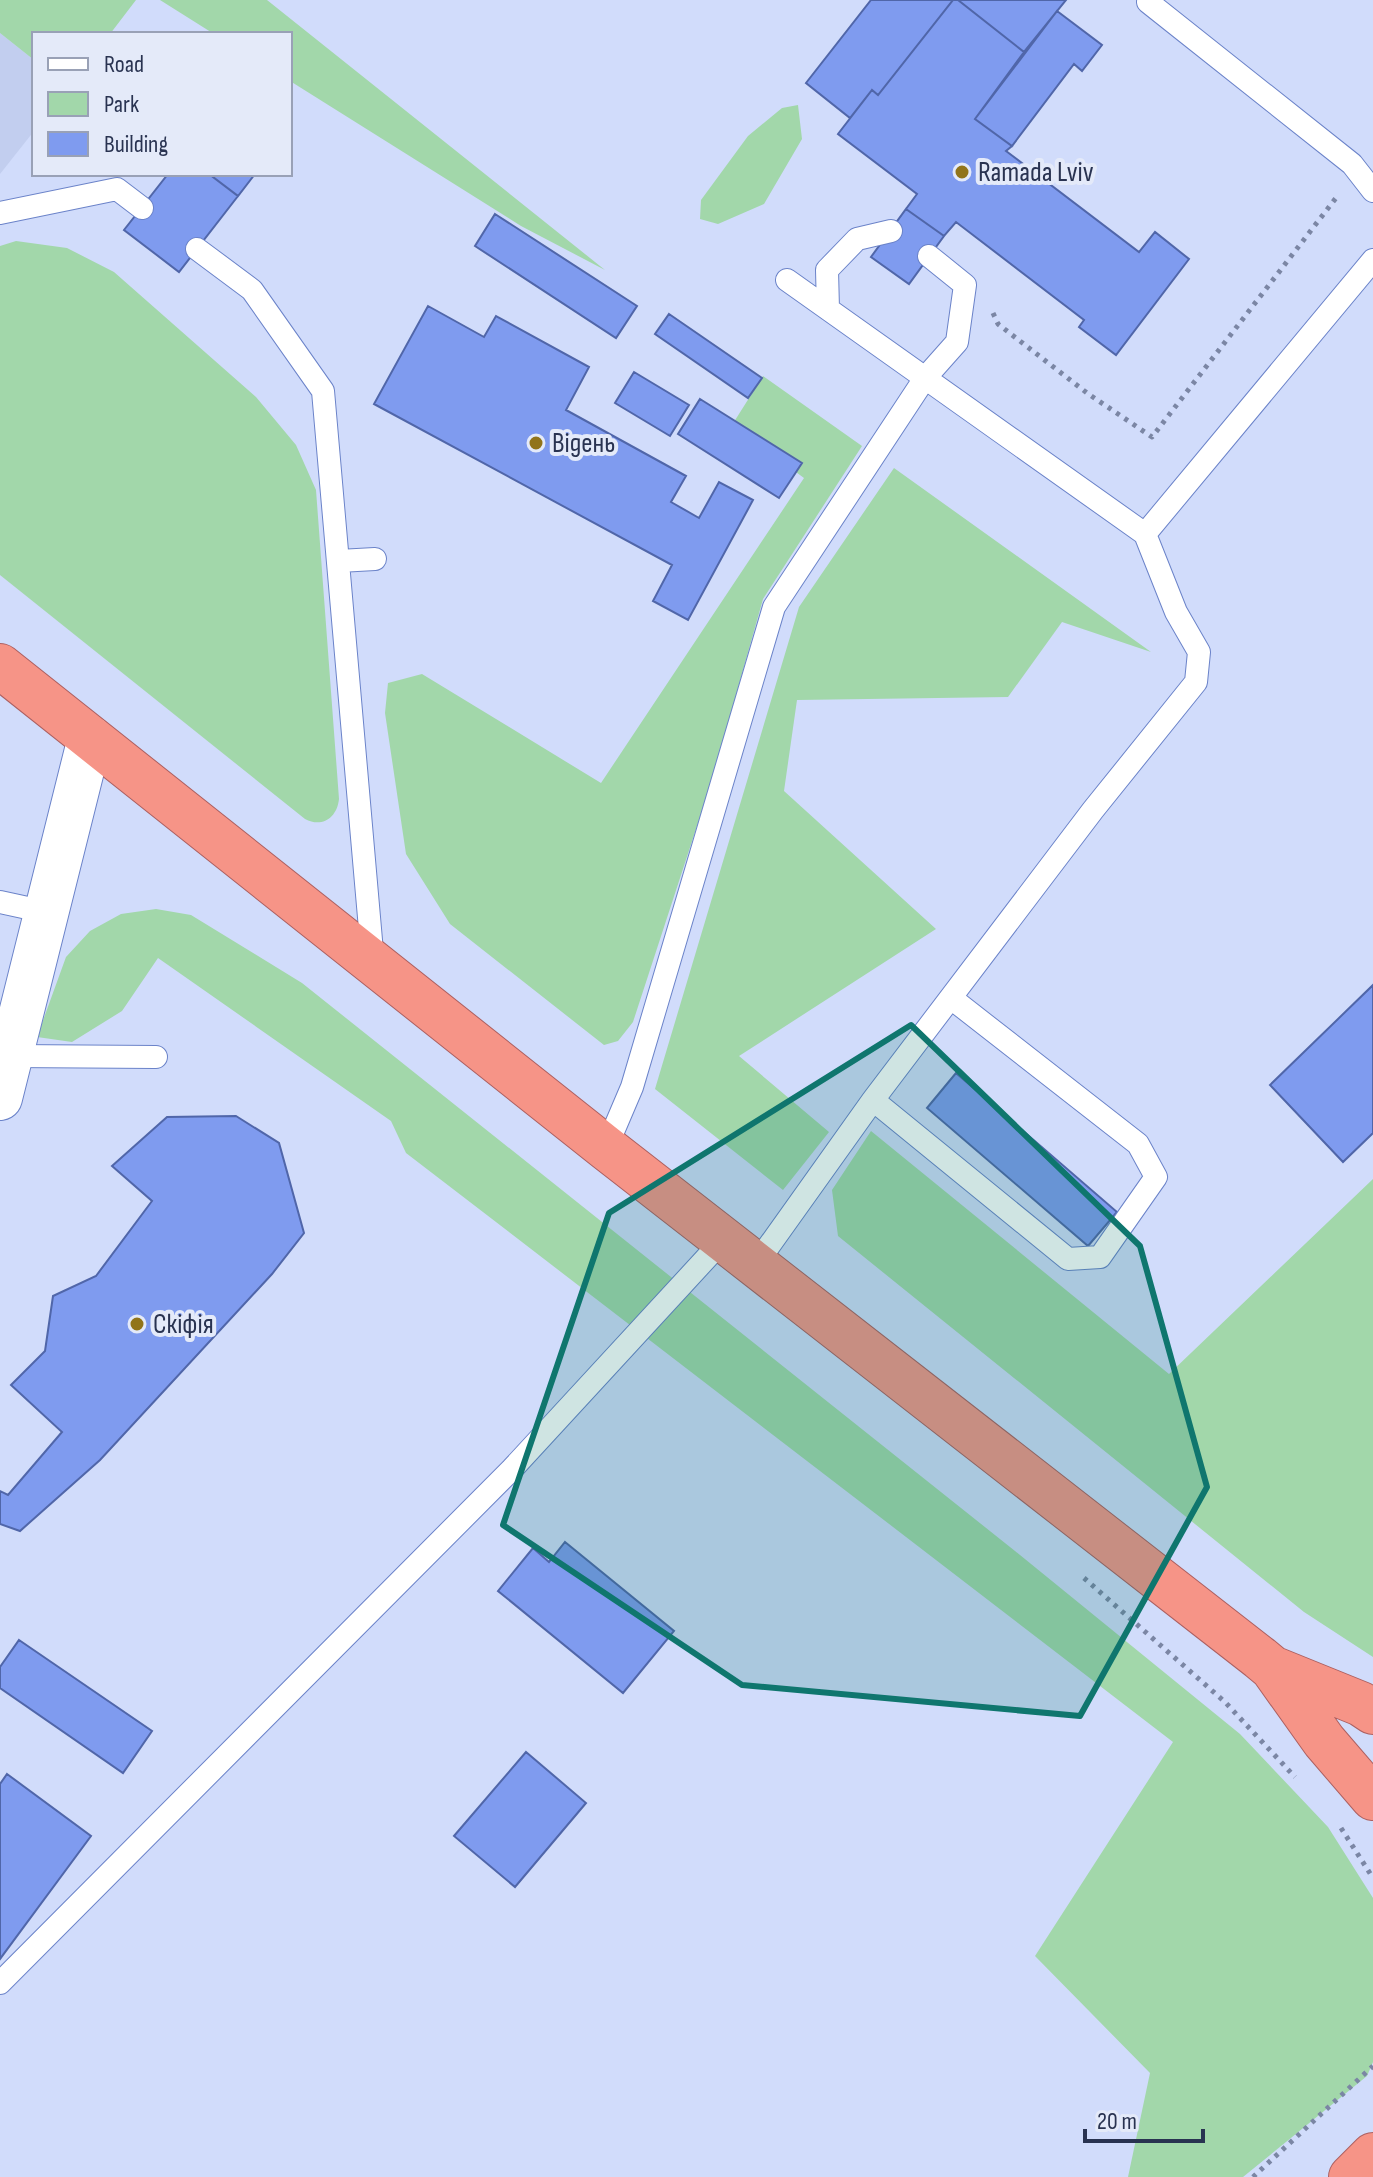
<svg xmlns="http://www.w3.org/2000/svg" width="1373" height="2177" viewBox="0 0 1373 2177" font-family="'Sofia Sans Condensed',sans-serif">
  <rect width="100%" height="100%" fill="#d1dcfb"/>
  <path fill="#c2ceef" d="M0,33L34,60V131L0,174Z"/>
  <path fill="#a2d7aa" d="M0,0H136L110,34H34V60L0,33Z
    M160,0H267L605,270L521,226L290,81V34H214Z
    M798,105L802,139L764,204L718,224L700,219L701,200L748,136L782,108Z
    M16,241L67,248L114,272L256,397L296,445L316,490L339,799C337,818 322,828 305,819L0,575V246Z
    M763,376L862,446L763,599L713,777L633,1022L618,1041L604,1045L450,924L406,854L385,713L388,683L422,674L601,783L804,478L732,425Z
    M894,468L1151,652L1062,622L1008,697L797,700L784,791L936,929L739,1056L829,1132L783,1190L655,1089L799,607Z
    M156,909L191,915L302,983L1015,1551L1240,1734L1328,1827L1373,1898V2062L1367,2076L1243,2177H1128L1150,2073L1035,1956L1173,1742L406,1153L391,1121L158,958L122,1011L72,1042L37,1037L66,957L90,931L121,914Z
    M871,1131L1169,1374L1373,1179V1657L1304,1612L838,1236L832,1190Z"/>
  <path fill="#7f9bef" stroke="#5066a9" stroke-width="2" d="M871,0H953L878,95L872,90L850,118L806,83Z
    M953,0H958L1024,52L975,119L1012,146L1006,151L1139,252L1155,232L1189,259L1116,355L1079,327L1084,320L956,222L944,236L906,209L917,194L838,134L872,90L878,95Z
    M958,0H1066L1024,52Z
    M1057,11L1102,45L1082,71L1074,64L1012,146L975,119Z
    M168,174H209L238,196L179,272L124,230Z
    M209,174H255L238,196Z
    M906,209L944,236L909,284L871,257Z
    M495,214L637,306L616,338L475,246Z
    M428,306L484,337L496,316L589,367L566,410L686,476L671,502L699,518L719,482L753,500L688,620L653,601L672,565L374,404Z
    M669,314L762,378L748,398L655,334Z
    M634,372L689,405L670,436L615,403Z
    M700,399L802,463L779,498L678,434Z
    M1373,985V1133L1343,1162L1270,1085Z
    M956,1073L1117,1212L1088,1246L927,1108Z
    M236,1116L279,1143L304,1233L272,1274L100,1460L20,1531L0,1524V1491L8,1495L62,1432L11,1385L45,1351L53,1296L96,1276L152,1201L112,1166L167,1117Z
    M565,1542L674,1631L623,1693L498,1591L533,1548L549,1562Z
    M19,1640L152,1731L123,1773L0,1688V1667Z
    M526,1752L586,1803L515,1887L454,1836Z
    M7,1774L91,1836L0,1959V1784Z"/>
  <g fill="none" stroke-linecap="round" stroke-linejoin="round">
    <g stroke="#6b83c9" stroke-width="24">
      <path id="service" d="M1148,2L1352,164L1373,191
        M0,213L117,189L142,208
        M197,249L252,290L323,391L373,963
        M787,280L1145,534
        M828,309L827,270L857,239L891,231
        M339,561L375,559
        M0,902L46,912
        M11,1056L156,1057
        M873,1100L1068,1259L1100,1257L1156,1177L1138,1144L951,998
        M606,1148L632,1087L774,607L925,378L957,342L965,285L929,256
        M756,1264L873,1100L1093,810L1196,682L1199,652L1176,612L1145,534L1373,260
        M0,1983L512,1469L724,1239"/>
    </g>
    <g stroke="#6b83c9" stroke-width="46">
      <path id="minor" d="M0,1098L90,738"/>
    </g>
    <g stroke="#ac6061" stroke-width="46">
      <path id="trunk" d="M0,666L606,1148L1260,1658L1272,1668L1324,1741L1373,1798
        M1272,1668L1361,1704L1373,1712
        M1351,2177L1373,2155"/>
    </g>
    <path stroke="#7b86a4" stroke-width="5" stroke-dasharray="4 6" stroke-linecap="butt" d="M993,313L998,324L1087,393L1152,437L1339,194
      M1084,1578L1225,1702L1295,1777
      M1341,1828L1373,1878
      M1253,2177L1373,2066"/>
    <use href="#service" stroke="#fff" stroke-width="22"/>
    <use href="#minor" stroke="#fff" stroke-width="44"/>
    <use href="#trunk" stroke="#f69487" stroke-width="44"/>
  </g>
  <path fill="#0f766e" fill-opacity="0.2" stroke="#0f766e" stroke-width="6" stroke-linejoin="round" d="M911,1025L1140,1246L1207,1487L1080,1716L742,1685L503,1525L609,1213Z"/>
  <g fill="#91741a" stroke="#e4eaf9" stroke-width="3">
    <circle cx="962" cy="172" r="8"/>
    <circle cx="536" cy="443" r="8"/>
    <circle cx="137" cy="1324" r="8"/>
  </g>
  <g text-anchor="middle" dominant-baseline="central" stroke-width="8" stroke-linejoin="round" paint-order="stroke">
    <g font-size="28" fill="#293351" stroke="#e4eaf9" text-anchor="start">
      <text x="978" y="172">Ramada Lviv</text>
      <text x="552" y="443">Відень</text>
      <text x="153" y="1324">Скіфія</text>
    </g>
  </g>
  <rect x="32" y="32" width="260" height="144" fill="#e4eaf9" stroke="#99a1b6" stroke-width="2"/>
  <rect x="48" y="58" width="40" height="12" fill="#ffffff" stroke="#99a1b6" stroke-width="2"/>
  <text x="104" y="72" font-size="24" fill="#293351">Road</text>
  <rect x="48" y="92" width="40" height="24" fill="#a2d7aa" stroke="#99a1b6" stroke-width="2"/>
  <text x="104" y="112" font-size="24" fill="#293351">Park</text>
  <rect x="48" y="132" width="40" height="24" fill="#7f9bef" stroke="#99a1b6" stroke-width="2"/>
  <text x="104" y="152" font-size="24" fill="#293351">Building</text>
  <path d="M1085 2129v12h118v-12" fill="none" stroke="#293351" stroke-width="4"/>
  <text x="1097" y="2129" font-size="24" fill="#293351" stroke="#e4eaf9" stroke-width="6" paint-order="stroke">20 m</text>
</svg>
